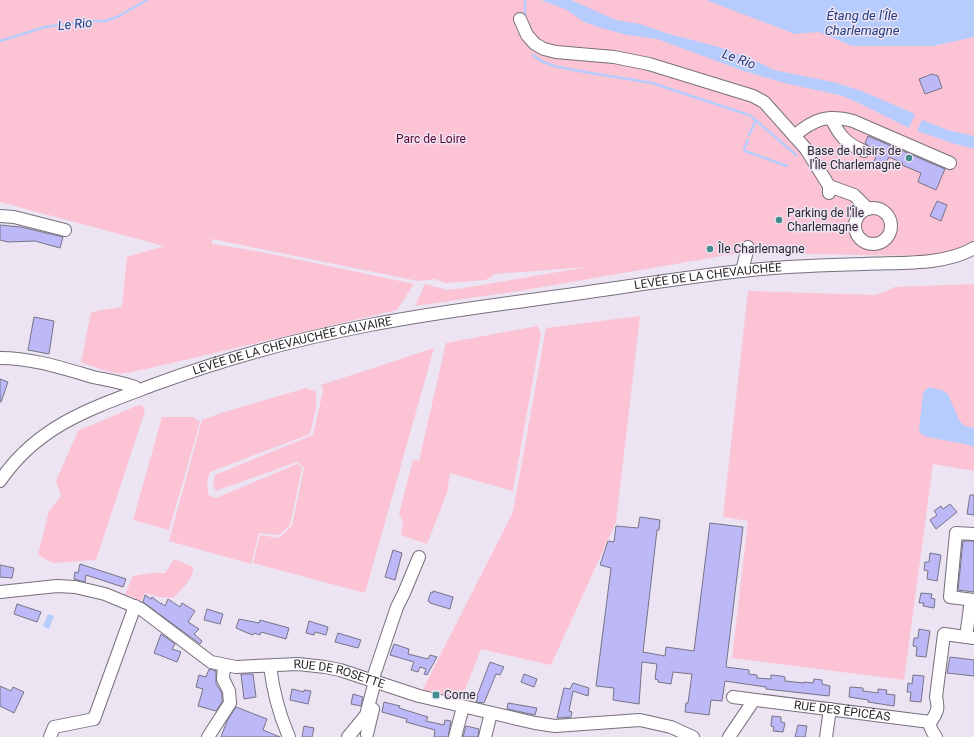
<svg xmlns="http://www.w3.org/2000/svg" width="974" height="737" viewBox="0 0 974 737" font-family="Roboto,sans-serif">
  <rect width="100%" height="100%" fill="#ece3f3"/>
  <path fill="#fcc3d5" d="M0,0H974V242L962,249L928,256L744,253L727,255L519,291L415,306L425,284L447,290L464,288L587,267L494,274L492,277L485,280L445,283L435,279L418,281L212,239V244L262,252L414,284L397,310L146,369L120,374L102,370L81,362L91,312L122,307L127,257L164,246L0,202Z
    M974,284V471L933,464L904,680L732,658L748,521L723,517L748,291L876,295L895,287Z
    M640,316L616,522L551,665L481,649L461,700L422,691L513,512L546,328Z
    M537,326L541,334L513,491L450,473L447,493L427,544L401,535L403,521L399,514L413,460L419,461L446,343Z
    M434,348L365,593L253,563L260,535L279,538L292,526L304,468L297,462L215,491L213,482L215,475L313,435L323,391L321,385Z
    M306,388L316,392V408L310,434L210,472L207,481L208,495L216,498L297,464L302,468L290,525L279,535L259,533L251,564L169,541L202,420L221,413Z
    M142,405L145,411L96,560L53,563L38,555L49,511L61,496L56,481L78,431L136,406Z
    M162,417H193L200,422L169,530L133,520Z
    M174,559L193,567C194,579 181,589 173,598L159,597L145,593L141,601L125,594L133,576L151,573H165Z"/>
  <path fill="#b5ccfc" d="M541,0H571L616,20L640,24L669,34L719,47L756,61L774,70L833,82L862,91L915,114L909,128L865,106L843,96L784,83L741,70L657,39L627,35L601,28L584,22L567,10Z
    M706,0H974V37L933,46H852L819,32L795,34Z
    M922,120L948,130L974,136V149L952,143L917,131Z
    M930,387L944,391L948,394L959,420L964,426L974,428V447L965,444L927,437L921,434L919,430L923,393L926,389Z
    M48,614L54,616L49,629L43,626Z"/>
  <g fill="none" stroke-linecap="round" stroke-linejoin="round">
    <path stroke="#b5ccfc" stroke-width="2.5" d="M525,17V0
      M0,41L45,27L86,21H105L117,17L147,0
      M533,55L541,61L554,66L579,71L652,83L746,114L752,117L796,155
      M749,135L756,120
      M748,140L744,149L745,151L787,166"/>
  </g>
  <path fill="#bdb8f8" stroke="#767584" d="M932,74L938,76L942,88L925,94L919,79Z
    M868,136L945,169L936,190L918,182L921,173L902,165L903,163L889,157L883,168L873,164L878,151L871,148L865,143Z
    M937,201L947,205L941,221L930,216Z
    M0,225L21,227L63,237L60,248L35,241L8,242L0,240Z
    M34,317L54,321L49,354L28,350Z
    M0,379L8,382L1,402H0Z
    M970,495H974V515L967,514Z
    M950,504L957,512L936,529L930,520L937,515L934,511L941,506L943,509Z
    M640,517L660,520L659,530H657L643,652L665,656L666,647L694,651L710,523L743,527L726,667L749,670V674L757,675V678L771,679V675L781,676L785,677V681L804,683V682L813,683L814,679L822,680V684L830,686L829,696L766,689V687L725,681L722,701L711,700L709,715L685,712L686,703H688L692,674L673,672L671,684L658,682V680L655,679L657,664L642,662L639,704L613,700L614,688L596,686L611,568L600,565L608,541L614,542L616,526L638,528Z
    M963,541H974V592L958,590Z
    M393,550L402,553L395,580L385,577Z
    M930,553L941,555L937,581L927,579L928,571L924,570L925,562H929Z
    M80,564L126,579L123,587L86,575L85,582L74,579L75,572L78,573Z
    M0,565L14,568L12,578L0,577Z
    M433,591L453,597L450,609L430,603V602L428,601L431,592L433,593Z
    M921,593L932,594L931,598L935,599L934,608L923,606L924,603H919Z
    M145,595L151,599L152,597L161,604V603L165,606L168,599L180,607L182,603L195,611L188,622L199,629L194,634L202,641L200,644L143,602Z
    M17,604L41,612L37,622L14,614Z
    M207,609L223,614L220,624L204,620Z
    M239,619L259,623L260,620L289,628L286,639L261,632L260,635L254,633L253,635L245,632L236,628Z
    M309,621L328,627L326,635L315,632L314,635L306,633Z
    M919,629L930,631L926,657L916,656L917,647L913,646L914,638H918Z
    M338,633L361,640L358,648L335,642Z
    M161,634L175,644L172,649L181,652L177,662L154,653Z
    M394,644L409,649L408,654L428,659L430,655L437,657L427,675L424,674L426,669L420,667L418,672L411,670L414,662L390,655Z
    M950,657L974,660V676L947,673Z
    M490,662L504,667L500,675L496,674L484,703L476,702L478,697L477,696Z
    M209,669L216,671V684L222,693V702L216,711L198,706L203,689L196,687L199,675L206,677Z
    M241,674H253L256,697L244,699Z
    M524,674L537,679L534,687L521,682Z
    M913,675L924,676L921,702L910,701L911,692H907L908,683L912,684Z
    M573,683L589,688L588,696L573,691L569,711L572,712L571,717L557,718L564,688L570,689Z
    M0,686L11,691L13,687L24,692L14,713L0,706Z
    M850,687L863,688V691L878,693V689L887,690L886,694L895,695L894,706L868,702V700L849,697Z
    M292,689L304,692V690L311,691L308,704L290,700Z
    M353,694L363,697L361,706L351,704Z
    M384,702L400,706L399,708L428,717L426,721L444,725L445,720L451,721L448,737H434L435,730L406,722L407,719L382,712Z
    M508,703L537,708L535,715L507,709Z
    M236,707L267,719L263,730L280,737H221L227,721Z
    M772,716L781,717V722L785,723L783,732L773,731L774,727L771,726Z
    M798,725L807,726L805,737H795Z
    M304,726L314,728L312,737H302Z
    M466,726L479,729L478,737H463Z"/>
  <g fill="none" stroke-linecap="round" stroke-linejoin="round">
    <g stroke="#786f7d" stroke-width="14">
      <g id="minor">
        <path d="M520,19L527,35L535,44L544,49L556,52L614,57L649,64L753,96L764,102L806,149L829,186V193"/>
        <path d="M831,118C839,135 846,144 864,151"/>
        <path d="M794,136C814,119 827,114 853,121L950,163"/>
        <path d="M829,186L854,195L868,209"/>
        <circle cx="873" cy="226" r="18"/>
        <path d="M0,216L14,217L65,230"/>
        <path d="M742,271L748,247"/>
        <path d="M0,358C32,358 62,368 93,377C107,380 121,382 135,387L137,391"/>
        <path id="s1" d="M0,481C38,425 92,408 153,385C223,359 297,339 370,325C436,312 502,304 568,295C632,286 697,275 761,269C795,266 829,265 864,264C898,262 944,266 974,248"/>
        <path d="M974,534L956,533L950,597L974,600"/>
        <path id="s2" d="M0,592L57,586L75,587L105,594L141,609L211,662L236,667L298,664L325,667L340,670L419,696L535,723L555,726L640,720L671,727L693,737"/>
        <path d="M966,637L971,600"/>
        <path d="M270,666C273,691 279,714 289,737"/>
        <path d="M372,681L397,607L404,593L419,557"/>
        <path id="s3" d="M733,697L930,722"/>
        <path d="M367,734L373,709"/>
        <path d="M50,737L54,727L94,719L135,606"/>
        <path d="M208,737L230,703L229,691L223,679L224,665"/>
        <path d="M348,737L366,715L375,681"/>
        <path d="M455,737L463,707"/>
        <path d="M485,737L491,713"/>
        <path d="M729,737L754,700"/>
        <path d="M826,737L830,709"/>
        <path d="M936,737C924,720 933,724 937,710C938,706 937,701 936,697L944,634L974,638"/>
      </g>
    </g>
    <use href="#minor" stroke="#fff" stroke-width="12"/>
  </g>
  <g fill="#458d8d" stroke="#ece3f3" stroke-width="1.5">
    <circle cx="909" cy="158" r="4"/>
    <circle cx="779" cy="220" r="4"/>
    <circle cx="710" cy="249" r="4"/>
    <rect x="432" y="691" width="8" height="8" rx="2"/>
  </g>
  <g text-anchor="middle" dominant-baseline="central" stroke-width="3" stroke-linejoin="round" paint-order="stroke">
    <g font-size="12" fill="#5d0731" stroke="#ece3f3">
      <text x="431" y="139">Parc de Loire</text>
    </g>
    <g font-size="12" fill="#29262c" stroke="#ece3f3" text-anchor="start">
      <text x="901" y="151" text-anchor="end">Base de loisirs de<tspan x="901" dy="14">l'Île Charlemagne</tspan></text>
      <text x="787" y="213">Parking de l'Île<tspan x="787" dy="14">Charlemagne</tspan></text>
      <text x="718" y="249">Île Charlemagne</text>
      <text x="444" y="695">Corne</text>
    </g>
    <g font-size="12" fill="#29262c" stroke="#ece3f3">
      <text stroke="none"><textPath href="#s1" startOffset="751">LEVÉE DE LA CHEVAUCHÉE</textPath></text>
      <text stroke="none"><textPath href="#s1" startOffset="329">LEVÉE DE LA CHEVAUCHÉE CALVAIRE</textPath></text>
      <text stroke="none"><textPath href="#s2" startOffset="363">RUE DE ROSETTE</textPath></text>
      <text stroke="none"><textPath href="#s3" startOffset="110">RUE DES ÉPICÉAS</textPath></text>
    </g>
    <g font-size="13" font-style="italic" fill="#223e82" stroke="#ece3f3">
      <text x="862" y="15">Étang de l'Île<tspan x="862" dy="15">Charlemagne</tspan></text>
      <text transform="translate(75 24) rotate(-6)">Le Rio</text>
      <text transform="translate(739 59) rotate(20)">Le Rio</text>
    </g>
  </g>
</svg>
